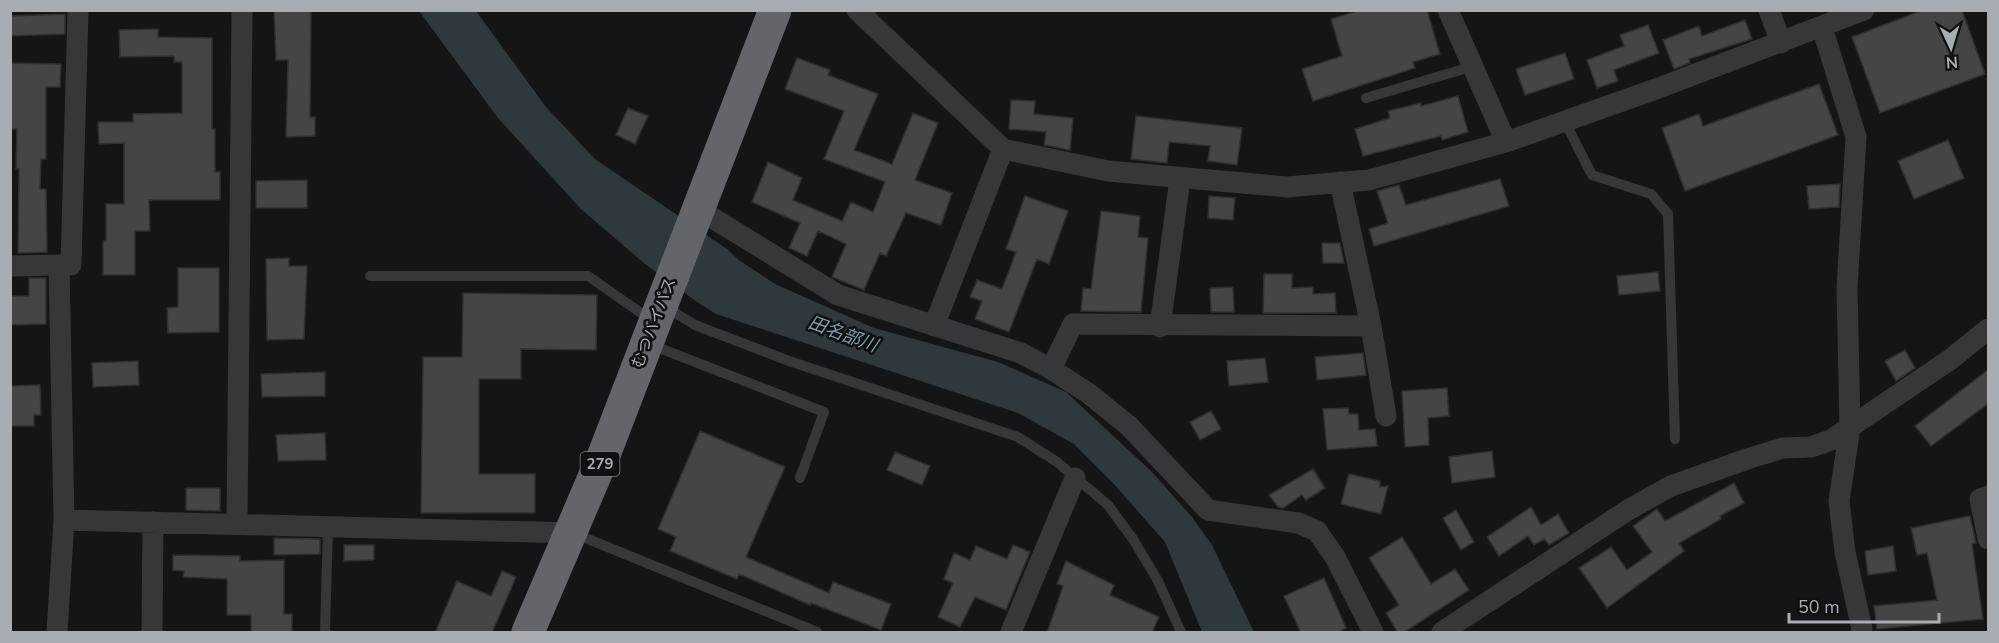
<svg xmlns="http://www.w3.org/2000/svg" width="1999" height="643" viewBox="0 0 1999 643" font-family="'Nunito Sans','Noto Sans JP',sans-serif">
  <rect width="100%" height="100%" fill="#141516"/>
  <path fill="#2f383d" d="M419,11H476L546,107L595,159L727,249L739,260L775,284L874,328L998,362L1066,392L1152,472L1192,517L1212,545L1254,632H1202L1165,542L1113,483L1074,444L1018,413L716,314L697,302L645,264L581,209L498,118Z"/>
  <path fill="#434548" stroke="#2f2f32" stroke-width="1.5" d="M274,10H311L310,117H315V136L286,137L288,60H276Z
    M1360,10H1427L1440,54L1413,62L1415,68L1313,101L1302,69L1342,56L1331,19Z
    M1923,10H1962L1985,74L1880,113L1852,37Z
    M65,14V34L10,36V16Z
    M1745,20L1752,39L1689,59L1690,63L1674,69L1663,40L1699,26L1702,36Z
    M1648,25L1659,53L1614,70L1618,81L1597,88L1587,60L1624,46L1620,35Z
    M158,29V37L212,38V129H215V172H220V200H149L150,231H135V275H103V241H106V204H124V143L99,144L98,122H133V114L182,113V62H174V56L120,57L119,30Z
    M1565,53L1574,79L1525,95L1516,69Z
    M797,58L830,70L828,75L878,94L854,150L892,164L913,113L938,123L915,180L952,193L941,225L906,213L886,256L880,253L864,290L832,277L846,244L818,231L807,256L789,248L800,223L752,202L768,162L802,178L793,200L842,221L851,202L873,212L885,182L824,159L844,111L785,89Z
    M10,63L61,64L60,87H46V159H41L40,189H46L47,252L18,253L19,169H16L17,129H10Z
    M1819,84L1838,135L1685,191L1662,128L1699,114L1703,126Z
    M1458,96L1468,132L1442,140L1441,136L1363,156L1355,129L1390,118L1388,111L1421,103V106Z
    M1011,100L1035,101L1034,114L1073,118L1070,150L1044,145L1046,132L1009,129Z
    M628,108L648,116L635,144L616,135Z
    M1136,116L1242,128L1237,165L1208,161L1210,146L1169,142L1167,163L1131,159Z
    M1948,140L1964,178L1914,199L1898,161Z
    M1500,179L1509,206L1374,246L1369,229L1388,223L1377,191L1399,185L1406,205Z
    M307,180V208H256V181Z
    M1840,184L1839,207L1809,209L1807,186Z
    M1025,196L1068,211L1049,264L1037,259L1009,332L975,319L982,301L970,297L977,280L1002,289L1016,252L1006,249Z
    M1209,196L1235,198L1233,220L1208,218Z
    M1101,211L1140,216L1138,237L1148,238L1141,312L1081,311L1083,288L1091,289Z
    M1322,243H1340L1344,263H1323Z
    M289,258V266H307L304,339L267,340L266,259Z
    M178,268H219V332L168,333L167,308L178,307Z
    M1658,272L1660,291L1619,295L1617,276Z
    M1264,274H1292V288L1313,287V294L1335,293L1336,313H1263Z
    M29,278H46V324L10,325V296H29Z
    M1233,287L1234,312H1211L1210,288Z
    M463,293L597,295L596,350L521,349V379H479V474H535V513H421L423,357H462Z
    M1905,350L1915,368L1896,381L1885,361Z
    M1363,353L1366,375L1317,380L1315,357Z
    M1265,358L1268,382L1229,386L1227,361Z
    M138,361L139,385L93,387L92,363Z
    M1989,369V403L1931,446L1915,426Z
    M325,372V396L262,397L261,374Z
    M40,385L41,415H34V426H10V386Z
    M1447,388L1449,416L1428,418L1429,445L1405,447L1402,391Z
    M1348,408L1349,414H1358L1359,430L1375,429L1377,446L1327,450L1323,409Z
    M1211,411L1221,429L1200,440L1190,422Z
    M700,431L785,467L746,557L829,593L833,582L891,604L881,630L811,603L810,605L739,574L737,579L670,551L676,537L658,529Z
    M325,433L326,460L278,461L276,435Z
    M1492,451L1495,477L1452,483L1449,457Z
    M895,452L930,466L922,485L887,470Z
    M1313,469L1325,488L1306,500L1302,495L1283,508L1278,507L1269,495Z
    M1349,474L1380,481V487L1388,486L1381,514L1341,504Z
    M1734,483L1744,503L1720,516L1721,519L1679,543L1684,551L1607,608L1579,568L1611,547L1627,570L1652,552L1633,526L1657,509L1665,521Z
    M186,488H220V511L186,510Z
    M1531,507L1541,525L1558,514L1569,533L1549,545L1544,539L1534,545L1528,536L1499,556L1487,537Z
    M1456,510L1474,542L1461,550L1443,518Z
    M1970,516L1976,543L1972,544L1983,619L1877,629L1874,606L1937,600L1927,553L1917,555L1911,528Z
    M1402,537L1431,584L1455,569L1469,590L1403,633H1398L1386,613L1399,605L1369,558Z
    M274,538L320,539V554L274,555Z
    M344,545H374V560L344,561Z
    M1013,545L1030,552L1006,610L975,597L960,627L938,617L953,583L944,579L954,553L970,560L976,546L1007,559Z
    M1893,546L1896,571L1868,575L1865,551Z
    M173,555L240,556V561L284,560V614H292V633H251V615H227V579L183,577L184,571L173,570Z
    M1066,561L1114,585L1110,595L1159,617L1152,633H1047L1063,586L1057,584Z
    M502,571L516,577L492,633H435L457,581L491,596Z
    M1324,578L1346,628L1337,633H1301L1284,596Z"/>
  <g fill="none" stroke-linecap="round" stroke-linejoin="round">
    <path stroke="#36373a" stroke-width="10" d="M1366,98L1474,66
      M1565,122L1592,175L1651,194L1668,214L1675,439
      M370,276H588L651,320
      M664,306L695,325L789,361L1018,437L1057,462L1108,505L1133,539L1158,581L1181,632
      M649,344L824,412L800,478
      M573,533L817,632
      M325,632L328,526"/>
    <path stroke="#36373a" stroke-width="21" d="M857,10L1003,149L1108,171L1287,187L1369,180L1506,142L1656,89L1864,10
      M1448,10L1506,142
      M1769,10L1781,43
      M1822,27L1856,137L1847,288L1850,427L1839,501L1845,552L1862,629L1861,632
      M1340,182L1371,326L1386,416
      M698,209L838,295L1021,353L1051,369L1088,393L1129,426L1208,510L1298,523L1317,531L1335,557L1373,632
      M10,266L59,265
      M934,326L1003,149
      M1160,327L1180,179
      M1051,369L1073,324L1371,326
      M1988,496L1980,499L1988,539
      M64,520L572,533
      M237,524L242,10
      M57,632L64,520L59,265H71L78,10
      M152,632L153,522
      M1011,632L1075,478
      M1442,632L1628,510L1671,486L1750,458L1783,448L1811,447L1831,440L1951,359L1988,329"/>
    <path stroke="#62666b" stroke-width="33" d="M528,632L605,452L775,10"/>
  </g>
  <g text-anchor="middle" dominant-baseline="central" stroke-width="5" stroke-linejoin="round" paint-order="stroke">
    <rect fill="#0f1011" stroke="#7a7e83" stroke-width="1.5" x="580.5" y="452" width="39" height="24" rx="4.5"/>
    <g font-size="15" font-weight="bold" fill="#a8adb4">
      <text x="600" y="464">279</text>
    </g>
    <g font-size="16" fill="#a8adb4" stroke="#0f1011">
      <text transform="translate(654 323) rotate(-69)">むつバイパス</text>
    </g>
    <g font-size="18" font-style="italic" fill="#839dab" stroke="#0f1011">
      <text transform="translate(843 334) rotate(20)">田名部川</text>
    </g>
  </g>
  <rect width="1999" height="643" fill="none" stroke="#a8adb4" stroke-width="24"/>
  <g transform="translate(1951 48) rotate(176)" stroke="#0f1011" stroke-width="4.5" paint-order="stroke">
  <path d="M0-4.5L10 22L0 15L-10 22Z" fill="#a8adb4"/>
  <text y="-9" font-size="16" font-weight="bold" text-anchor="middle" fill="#a8adb4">N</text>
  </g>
  <path d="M1789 613v9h150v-9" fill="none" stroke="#a8adb4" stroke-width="3"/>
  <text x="1798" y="613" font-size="18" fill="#a8adb4" stroke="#0f1011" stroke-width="4.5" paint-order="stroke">50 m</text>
</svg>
